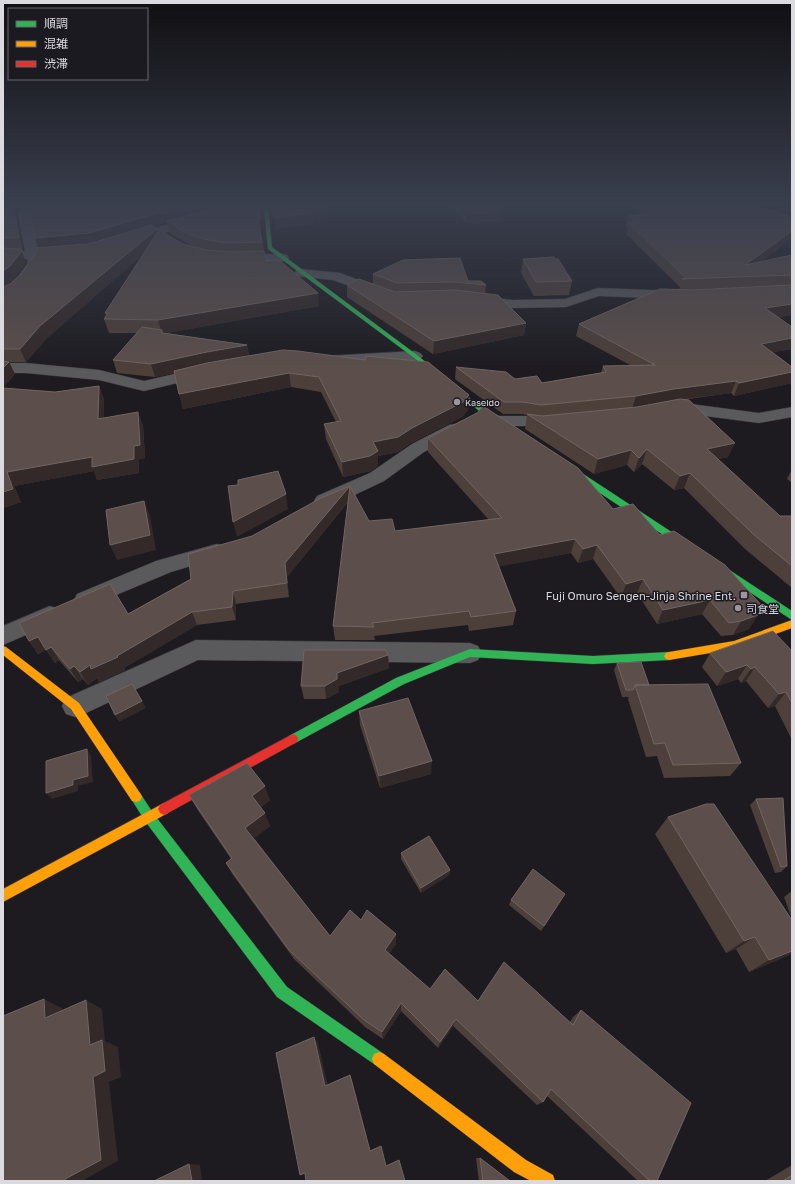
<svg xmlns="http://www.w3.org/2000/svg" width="795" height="1184" viewBox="0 0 795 1184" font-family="'Golos Text','Noto Sans JP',sans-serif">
  <rect width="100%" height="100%" fill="#1d1b20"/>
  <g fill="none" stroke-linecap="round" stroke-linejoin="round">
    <g stroke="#39383c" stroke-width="1">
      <path id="street" d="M25,206H36L30,214L38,251L64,248L68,249L70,252L68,255L39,258L40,263C31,277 20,296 3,300V289L16,279L28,263L27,259L3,258V250L25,251L18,214Z
        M237,206H255L254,208L128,243L124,242L122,239L124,236Z
        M283,254L287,255L289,258L287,261L236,263L232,262L230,259L232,256L236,255Z
        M301,269L340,273L385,290L387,293L385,296L380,297L333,280L296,276L295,273L296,270Z
        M598,288L677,291L682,292L684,295L682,298L677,299L599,296L566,307L513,308L475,304L470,303L468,300L470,297L475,296L513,300L565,299Z
        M415,351L420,353L423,356L420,359C401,364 345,367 326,362L323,359L326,356Z
        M3,363H26L99,370L144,381L205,367L211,369L213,372L211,375L144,391L99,380L26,373H3Z
        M675,402L759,413L792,407V417L759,423L675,412L669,413L663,412L661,408L663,404Z
        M497,416H526L539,419L556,418L562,419L565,423L562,427L539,429L526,426H497L491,425L488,421L491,417Z
        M455,424L461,425L464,429L461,433L424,452L384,481L331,506L324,507L317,506L314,501L317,496L370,473L412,444L449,425Z
        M217,544L224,546L227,551L224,556L171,572L85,608L77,606L74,600L77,594L156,561Z
        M50,606L58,609L61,615L58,621L3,645V626Z
        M196,640L470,643L478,646L482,653L478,660L470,663L198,660L84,714L75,717L66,714L62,706L66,698Z"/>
    </g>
    <g stroke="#39383c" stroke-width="1">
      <path id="fast" d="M264,206H268L272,247L417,355L482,408L507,425V427H503L478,410L413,357L268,249Z
        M562,464H568L792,611V620L562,468Z
        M470,649L593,656L669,652L672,653L674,656L672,659L669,660L593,664L470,657L404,684L297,742L293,744L289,742L288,739L289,736L396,678Z
        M136,792L140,793L153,813L287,987L384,1054L386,1059L384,1064L379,1066L374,1064L277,997L145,821L130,797L132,793Z"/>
    </g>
    <g stroke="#39383c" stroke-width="1">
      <path id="slow" d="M792,620V628L734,649L669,660L666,659L664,656L666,653L669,652L734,641Z
        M3,646L6,647L79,703L140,793L142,797L140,801L136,802L132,801L71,709L3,655Z
        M164,803L168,805L170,809L168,813L3,902V889Z
        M379,1052L384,1054L526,1160L553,1175L555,1181H531L514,1172L374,1064L372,1059L374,1054Z"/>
    </g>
    <g stroke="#39383c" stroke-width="1">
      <path id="jam" d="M293,734L297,736L298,739L297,742L168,813L164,815L160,813L158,809L160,805Z"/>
    </g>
    <use href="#street" fill="#5a595c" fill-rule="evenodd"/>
    <use href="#fast" fill="#30b455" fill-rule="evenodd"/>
    <use href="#slow" fill="#ff9f0a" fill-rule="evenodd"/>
    <use href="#jam" fill="#e5322d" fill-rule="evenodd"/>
  </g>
  <path fill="#4d3f39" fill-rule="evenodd" d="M3,206H13L18,217L23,249H21L26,263L15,278L5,286L10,284L21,274L37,252L38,248L35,238L28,206L261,231H260L266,261L319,306L166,333L247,345L249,356L469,395L468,410L462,417L411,443L398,452L378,456V466L371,471L343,477L326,439L324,424L336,422L321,392L291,387L183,409L174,373L155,377L117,373L113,360L137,333H109L104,319L106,316L105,313L143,254L46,339L26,362H9L15,374L3,388L55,392L99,386L104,399V418L143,425L145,458L139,459V473L97,480L94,471L14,486L21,502L3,508ZM167,222L170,233L188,244L195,247L183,244L158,232L153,226Z
    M15,206H24L21,208Z
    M452,206H500L502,221L472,224L471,222L466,223Z
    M633,206H752L792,238L760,262L792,255V315L778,317L792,327V349L773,352L792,383L734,396L731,393L682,400L728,457L718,459L780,516H792V588L745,549L684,488L674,490L642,464L634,472L627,465L594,474L525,429L527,415L521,414H503L455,379L456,367L515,379L542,383L601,373L603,366L630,365L576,336L579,324L679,290L680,287L626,234L628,228L626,226L628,216L642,215ZM748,287L691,290H685Z
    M523,259L572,281L569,295L534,296L521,273Z
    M373,274L468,281L486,285L485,294L526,323L524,335L433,354L347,297V285L373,284Z
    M428,438L613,509L660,535L763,607L749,629L733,635L721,636L702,614L657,624L637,593L621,598L593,559L578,563L571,553L499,566L516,611L513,625L469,631L468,625L374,636L375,640H335L333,626L348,502L287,577L289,597L236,604V620L197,625L124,668L125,670L99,682L97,678L88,685L83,679L78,682L59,660L55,663L46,650L38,654L29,641L128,614L191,579L252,536L350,486V489L369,521L395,531L489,520L428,452Z
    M792,469V483L787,479Z
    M792,651V740L775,706L768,708L746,681L741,683L738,679L717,686L702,667L710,653Z
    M388,655L389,668L339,686V692L326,699H304L301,686Z
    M617,663L649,685L741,763L730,776L664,778L657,756L646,757L628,699L629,697H622L614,670Z
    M359,711L431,774L380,788L360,725Z
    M189,795L270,800L261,807L270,826L254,838L330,936L361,920L396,934V944L389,953L430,989L570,1022L573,1017L581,1010L657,1181H638L547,1096L543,1102L537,1105L453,1026L438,1048L401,1011L383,1039L365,1027L294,959L233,875L226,863L231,859L197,809Z
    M756,799L787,866L781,872L775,873L750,805Z
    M668,817L792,919L784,897L792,891V953L787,956L749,972L736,949L726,953L655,834Z
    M401,853L450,870L449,875L421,893L401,859Z
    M565,894L541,931L509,905L511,900Z
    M476,1158H480L510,1181H479Z
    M792,1165V1181H765Z"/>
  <path fill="#332928" d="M13,206L18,217L23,249L19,238Z
    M182,206H234L167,221V222L93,245L39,249L35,238Z
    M259,206H260L261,231H260L258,220Z
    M329,206L330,217L314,219V224L275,229L274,218L310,208Z
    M503,210L502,221L472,224L473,213Z
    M472,211L471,222L466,223V212Z
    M157,229L160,240L46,339L26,362L20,349L40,326Z
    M792,231V238L740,276L745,265Z
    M21,249L26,263L15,278L3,287V271Z
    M318,293L319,306L162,334L158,320Z
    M792,304V315L760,319L765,308Z
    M526,323L524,335L433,354L434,341Z
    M792,338V349L756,355L761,344Z
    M247,345L250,358L210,365L155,377L151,364L207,352Z
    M9,362L15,374L3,388V368Z
    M792,372V383L734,396L739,383Z
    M289,373L291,387L183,409L179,394Z
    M736,381L731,393L669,401L632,409L636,396L674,389Z
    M99,386L104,399V432L98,419Z
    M469,395L468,410L462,417L411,443L398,452L378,456V466L371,471L343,477L342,462L373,442L412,428Z
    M138,412L143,425L145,458L139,459V473L97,480L94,471L14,486L21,502L3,508V492L7,472L134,446Z
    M735,443L728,457L701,463L707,449Z
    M647,449L642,464L634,472L639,458Z
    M631,450L627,465L594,474L598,459Z
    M690,473L684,488L674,490L680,476Z
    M350,486V499L287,577L289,597L287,583L285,563Z
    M286,494L288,509L237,537L233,522Z
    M144,501L150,516L156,550L117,560L110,545Z
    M575,539L571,553L492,568L494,554Z
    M597,545L593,559L578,563L583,549Z
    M643,579L637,593L621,598L626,584Z
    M233,591L236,604V620L232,607Z
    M710,600L702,614L657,624L663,610Z
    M763,607L749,629L733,635L741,621L754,610Z
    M192,612L197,625L124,668L125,670L99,682L97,678L88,685L80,672L90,665L117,656Z
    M38,637L51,647L59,660L55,663L46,650L38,654L29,641Z
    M388,655L389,668L339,686V692L326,699L325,686L337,673Z
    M747,665L738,679L717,686L726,672Z
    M74,666L83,679L78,682L70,669Z
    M755,667L746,681L741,683L751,669Z
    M786,692L775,706L768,708L779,694Z
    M142,701L146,708L119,722L115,715Z
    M87,749L91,756L93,782L78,786V791L52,799L46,793L73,780Z
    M432,761L431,774L380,788L379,776Z
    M265,786L270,800L258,810L252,796Z
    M265,813L270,826L251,841L245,828Z
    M450,870L449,875L421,893V888Z
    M396,934V944L386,959L385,950Z
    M755,937L736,949L726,953L744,941Z
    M792,951V953L787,956L749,972L769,960Z
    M44,999L62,1008L63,1026L45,1018Z
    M86,1000L102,1009L105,1041L118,1047L121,1077L109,1082L118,1161L85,1179V1181H65V1179L93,1077Z
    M401,1003V1011L383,1039L382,1032Z
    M456,1019L453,1026L438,1048L440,1042Z
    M314,1037L318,1043L329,1090L325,1086Z
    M350,1075L352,1079L371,1152L370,1151Z
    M189,1164L200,1165L202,1181H192Z"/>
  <path fill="#5c4f4b" stroke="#706562" d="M3,206H13L19,238H3Z
    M28,206H182L89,233L35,238Z
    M225,206H259L260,219L258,220L262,242L225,243L203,239L186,233L167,221Z
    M272,206H327L310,208L313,213L274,218Z
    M462,206H500L503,210L473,213L472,211L466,212Z
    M646,206H752L792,217V231L745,265L792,255V275L682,279L686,278L629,223H637L628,216L654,213Z
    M152,225L157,229L40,326L20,349H3V287L10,284L21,274L37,252L36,248L88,244Z
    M159,230L183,244L207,250L232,252L264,251L266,261L279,260L318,293L158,320L104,319L108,313H105Z
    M3,248L21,249L22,251L10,266L3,271Z
    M554,257L555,259H558L572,281L536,282L523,259Z
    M460,258L468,281H481L486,285L455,282L397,283L373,274L403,260Z
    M359,279L395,292L455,290L498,295L526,323L434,341L347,285Z
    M792,285V304L765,308L792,327V338L761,344L792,367V372L739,383L736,381L674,389L636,396L541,405L523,402H504L456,367L506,372L515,379L537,376L542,383L606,372L603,366L655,365L579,324L660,289L691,290Z
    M142,327L162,330V333L247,345L207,352L151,364L113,360Z
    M283,350L298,351L365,360L366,356L428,362L469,395L463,402L412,428L398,437L373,442L378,451L370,456L342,462L324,424L341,421L319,377L289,373L179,394L174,371L207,363Z
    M3,361L9,362L3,368Z
    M99,386L98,419L138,412L140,445L134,446V459L92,467V457L7,472L13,489L3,492V388L55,392Z
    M680,399L689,400L735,443L707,449L780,516H792V566L753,534L690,473L680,476L647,449L639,458L631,450L598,459L527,414L542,416L637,407Z
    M483,406L578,468L613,509L633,504L660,535L674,531L725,565L763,607L754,610L758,615L741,621L729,623L710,600L663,610L643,579L626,584L597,545L583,549L575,539L494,554L516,611L471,617L469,611L372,623L374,627L333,626L350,486L369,521L392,519L395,531L502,518L428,438L477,413Z
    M278,471L286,494L233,522L228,486L238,485V480Z
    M350,486L285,563L287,583L233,591L232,607L192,612L117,656L118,657L91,669L90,665L80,672L74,666L70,669L51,647L46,650L38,637L29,641L19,623L110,584L128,614L191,579L188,554L252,536L321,498Z
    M144,501L150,535L110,545L106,510Z
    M773,631L792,651V703L786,692L779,694L755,667L751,669L747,665L726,672L710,653Z
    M304,650H386L388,655L337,673V679L325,686H301Z
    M641,662L649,685H635L633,690H626L617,663Z
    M132,684L142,701L115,715L106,696Z
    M708,684L741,763L673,765L665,743L654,744L635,685Z
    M408,698L432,761L379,776L359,711Z
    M87,749L88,776L73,780V785L46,793V761Z
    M247,763L265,786L252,796L265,813L245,828L330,936L350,910L361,920L367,910L396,934L385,950L430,989L445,969L478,1001L504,962L573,1025L581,1010L691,1103L657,1181H650L551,1089L543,1102L456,1019L440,1042L401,1003L382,1032L364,1020L289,950L226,863L232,858L189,795Z
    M783,798L787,866L781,867L756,799Z
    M706,804H714L792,920V951L769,960L755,937L744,941L668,817Z
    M429,836L450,870L421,888L401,853Z
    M533,869L565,894L544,926L511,900Z
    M44,999L45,1018L86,1000L90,1045L102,1040L105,1071L93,1077L101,1160L65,1179V1181H3V1016Z
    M314,1037L325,1086L350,1075L370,1151L381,1146L386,1166L399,1160L405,1181H306L305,1173L300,1175L276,1053Z
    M480,1158L510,1181H483Z
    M189,1164L192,1181H154Z
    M792,1175V1181H783Z"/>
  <linearGradient id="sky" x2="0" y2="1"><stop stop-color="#100f12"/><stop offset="0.55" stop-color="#3a3f4e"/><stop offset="1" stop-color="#3a3f4e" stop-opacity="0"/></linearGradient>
  <rect width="795" height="372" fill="url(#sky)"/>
  <g fill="#98979c" stroke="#1c1a21" stroke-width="1.5">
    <circle cx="457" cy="402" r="4"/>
    <rect x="740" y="591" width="8" height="8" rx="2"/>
    <circle cx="738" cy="608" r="4"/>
  </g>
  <g text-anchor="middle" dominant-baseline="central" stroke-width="3" stroke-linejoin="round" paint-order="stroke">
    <g font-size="9" fill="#dbdadf" stroke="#1c1a21" text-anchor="start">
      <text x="465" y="402">Kaseido</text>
    </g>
    <g font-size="11" fill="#dbdadf" stroke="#1c1a21" text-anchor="end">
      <text x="736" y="595">Fuji Omuro Sengen-Jinja Shrine Ent.</text>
      <text x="746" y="608" text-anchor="start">司食堂</text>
    </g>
  </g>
  <rect width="795" height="1184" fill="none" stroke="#dbdadf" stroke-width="8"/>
  <rect x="8" y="8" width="140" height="72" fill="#1c1a21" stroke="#68676d"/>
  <rect x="16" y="21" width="20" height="6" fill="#30b455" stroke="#68676d"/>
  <text x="44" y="28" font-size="12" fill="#dbdadf">順調</text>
  <rect x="16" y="41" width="20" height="6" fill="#ff9f0a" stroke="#68676d"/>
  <text x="44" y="48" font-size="12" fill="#dbdadf">混雑</text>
  <rect x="16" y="61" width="20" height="6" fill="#e5322d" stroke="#68676d"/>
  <text x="44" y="68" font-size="12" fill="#dbdadf">渋滞</text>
</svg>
